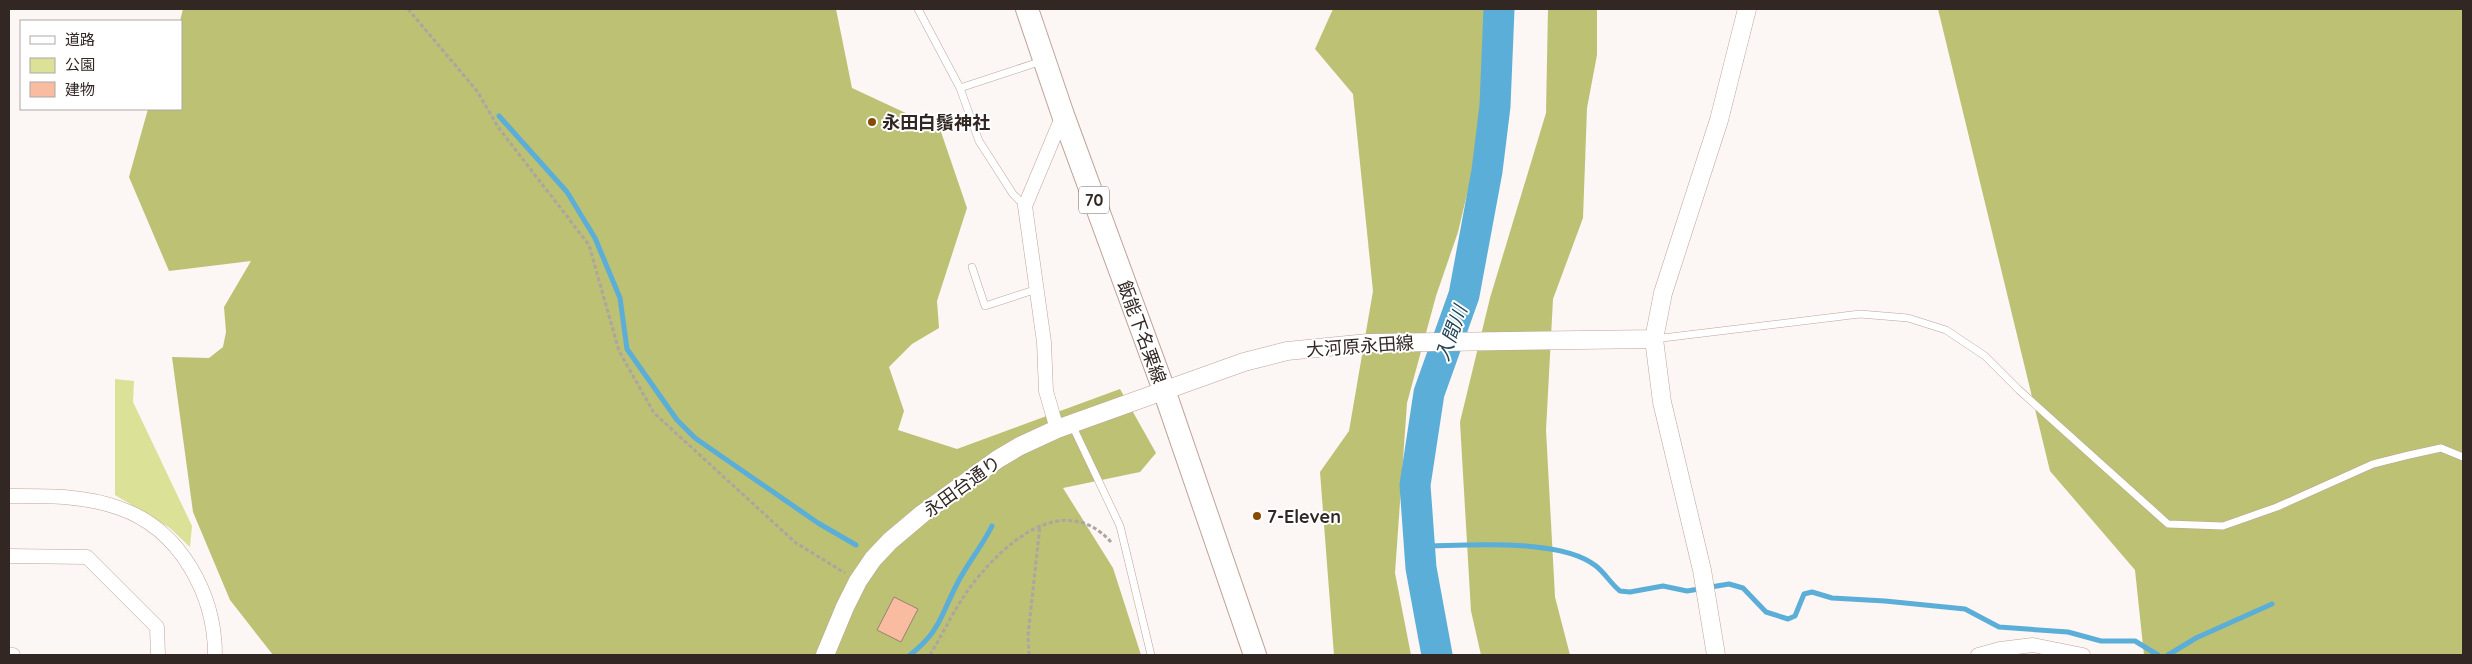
<svg xmlns="http://www.w3.org/2000/svg" width="2472" height="664" viewBox="0 0 2472 664" font-family="Quicksand,'Noto Sans JP',sans-serif">
  <rect width="100%" height="100%" fill="#fcf6f4"/>
  <path fill="#dbe197" d="M115,379L134,381L133,402L192,526L190,547L170,528L115,495Z"/>
  <path fill="#bcc173" d="M183,9H836L852,88L940,129L967,208L937,301L939,328L912,344L889,367L904,411L898,430L957,449L1120,389L1156,453L1140,472L1063,488L1113,568L1141,655H273L230,600L193,512L172,357L209,358L223,347L226,332L224,307L251,261L169,271L129,177L148,109H181L180,21Z
    M1333,9H1485L1483,127L1458,232L1436,296L1407,403L1395,573L1411,655H1334L1320,472L1349,431L1373,291L1353,94L1315,49Z
    M1548,9H1597V55L1587,108L1583,218L1553,299L1546,430L1555,597L1570,655H1481L1471,611L1460,422L1490,298L1546,113Z
    M1938,9H2463V655H2144L2135,570L2050,471Z"/>
  <g fill="none" stroke-linecap="round" stroke-linejoin="round">
    <path stroke="#5baed7" stroke-width="5" d="M499,116L567,192L595,238L620,298L627,349L677,420L695,438L818,523L856,545
      M1419,546C1464,546 1560,537 1596,566C1605,573 1611,584 1620,591L1630,592L1663,586L1687,591L1729,584L1743,588L1766,612L1788,619L1795,616L1804,594L1812,592L1832,598L1885,601L1965,609L1999,627L2068,632L2101,641H2135L2158,655
      M910,655C941,631 941,614 958,582C968,563 982,546 992,526
      M2168,655L2196,638L2272,604"/>
    <path stroke="#5baed7" stroke-width="31" d="M1437,655L1421,568L1415,485L1429,393L1464,295L1487,171L1495,106L1499,9"/>
  </g>
  <path fill="#f9bca0" stroke="#9a8075" d="M894,597L918,609L901,642L877,630Z"/>
  <g fill="none" stroke-linecap="round" stroke-linejoin="round">
    <g stroke="#bfa498" stroke-width="8">
      <path id="service" d="M918,9L960,88L979,141L1013,194L1025,206
        M960,88L1042,61
        M972,267L985,306L1037,289
        M1654,339L1860,314L1908,318L1946,330L1985,356L2019,390L2168,524L2223,526L2277,507L2373,464L2409,455L2441,448L2463,457
        M1072,425L1120,526L1151,655"/>
    </g>
    <g stroke="#bfa498" stroke-width="15">
      <path id="minor" d="M1057,429L1046,391L1044,342L1025,206L1063,115
        M9,496C46,496 84,495 119,508C180,529 215,594 215,655
        M9,556L87,557L157,627L158,655
        M9,655H13
        M1978,655L2000,649L2033,645L2083,655"/>
    </g>
    <g stroke="#bfa498" stroke-width="19">
      <path id="tertiary" d="M825,655L845,607L858,581L873,559L890,541L922,514L998,459L1020,446L1057,429L1244,362L1287,351L1368,343L1654,339
        M1716,655L1702,570L1662,402L1654,339L1663,293L1719,120L1747,9"/>
    </g>
    <g stroke="#bfa498" stroke-width="24">
      <path id="primary" d="M1027,9L1063,115L1164,390L1255,655"/>
    </g>
    <path stroke="#ada5a2" stroke-width="3" stroke-dasharray="4 2.5" stroke-linecap="butt" d="M408,9L477,91L498,127L589,245L619,351L654,413L796,543L845,573
      M930,655C942,635 953,612 966,593C997,549 1061,487 1111,542
      M1029,655L1028,636L1040,525"/>
    <use href="#service" stroke="#fff" stroke-width="7"/>
    <use href="#minor" stroke="#fff" stroke-width="14"/>
    <use href="#tertiary" stroke="#fff" stroke-width="18"/>
    <use href="#primary" stroke="#fff" stroke-width="22"/>
  </g>
  <g fill="#864c02" stroke="#fff" stroke-width="2">
    <circle cx="872" cy="122" r="5"/>
    <circle cx="1257" cy="516" r="5"/>
  </g>
  <g text-anchor="middle" dominant-baseline="central" stroke-width="4" stroke-linejoin="round" paint-order="stroke">
    <rect fill="#fff" stroke="#706864" stroke-width="1" x="1079" y="186.5" width="30" height="27" rx="4"/>
    <g font-size="16" font-weight="bold" fill="#322722">
      <text x="1094" y="200">70</text>
    </g>
    <g font-size="18" font-weight="bold" fill="#322722" stroke="#fff" text-anchor="start">
      <text x="882" y="122">永田白鬚神社</text>
      <text x="1267" y="516">7-Eleven</text>
    </g>
    <g font-size="18" fill="#322722" stroke="#fff">
      <text transform="translate(1142 332) rotate(70)">飯能下名栗線</text>
      <text transform="translate(1360 346) rotate(-4)">大河原永田線</text>
      <text transform="translate(962 486) rotate(-36)">永田台通り</text>
    </g>
    <g font-size="19" font-style="italic" fill="#1f4456" stroke="#fff">
      <text transform="translate(1451 333) rotate(-70)">入間川</text>
    </g>
  </g>
  <rect width="2472" height="664" fill="none" stroke="#322722" stroke-width="20"/>
  <rect x="20" y="20" width="162" height="90" fill="#ffffff" stroke="#ada9a7"/>
  <rect x="30" y="36" width="25" height="8" fill="#ffffff" stroke="#ada9a7"/>
  <text x="65" y="45" font-size="15" fill="#322722">道路</text>
  <rect x="30" y="58" width="25" height="15" fill="#dbe197" stroke="#ada9a7"/>
  <text x="65" y="70" font-size="15" fill="#322722">公園</text>
  <rect x="30" y="82" width="25" height="15" fill="#f9bca0" stroke="#ada9a7"/>
  <text x="65" y="95" font-size="15" fill="#322722">建物</text>
</svg>
